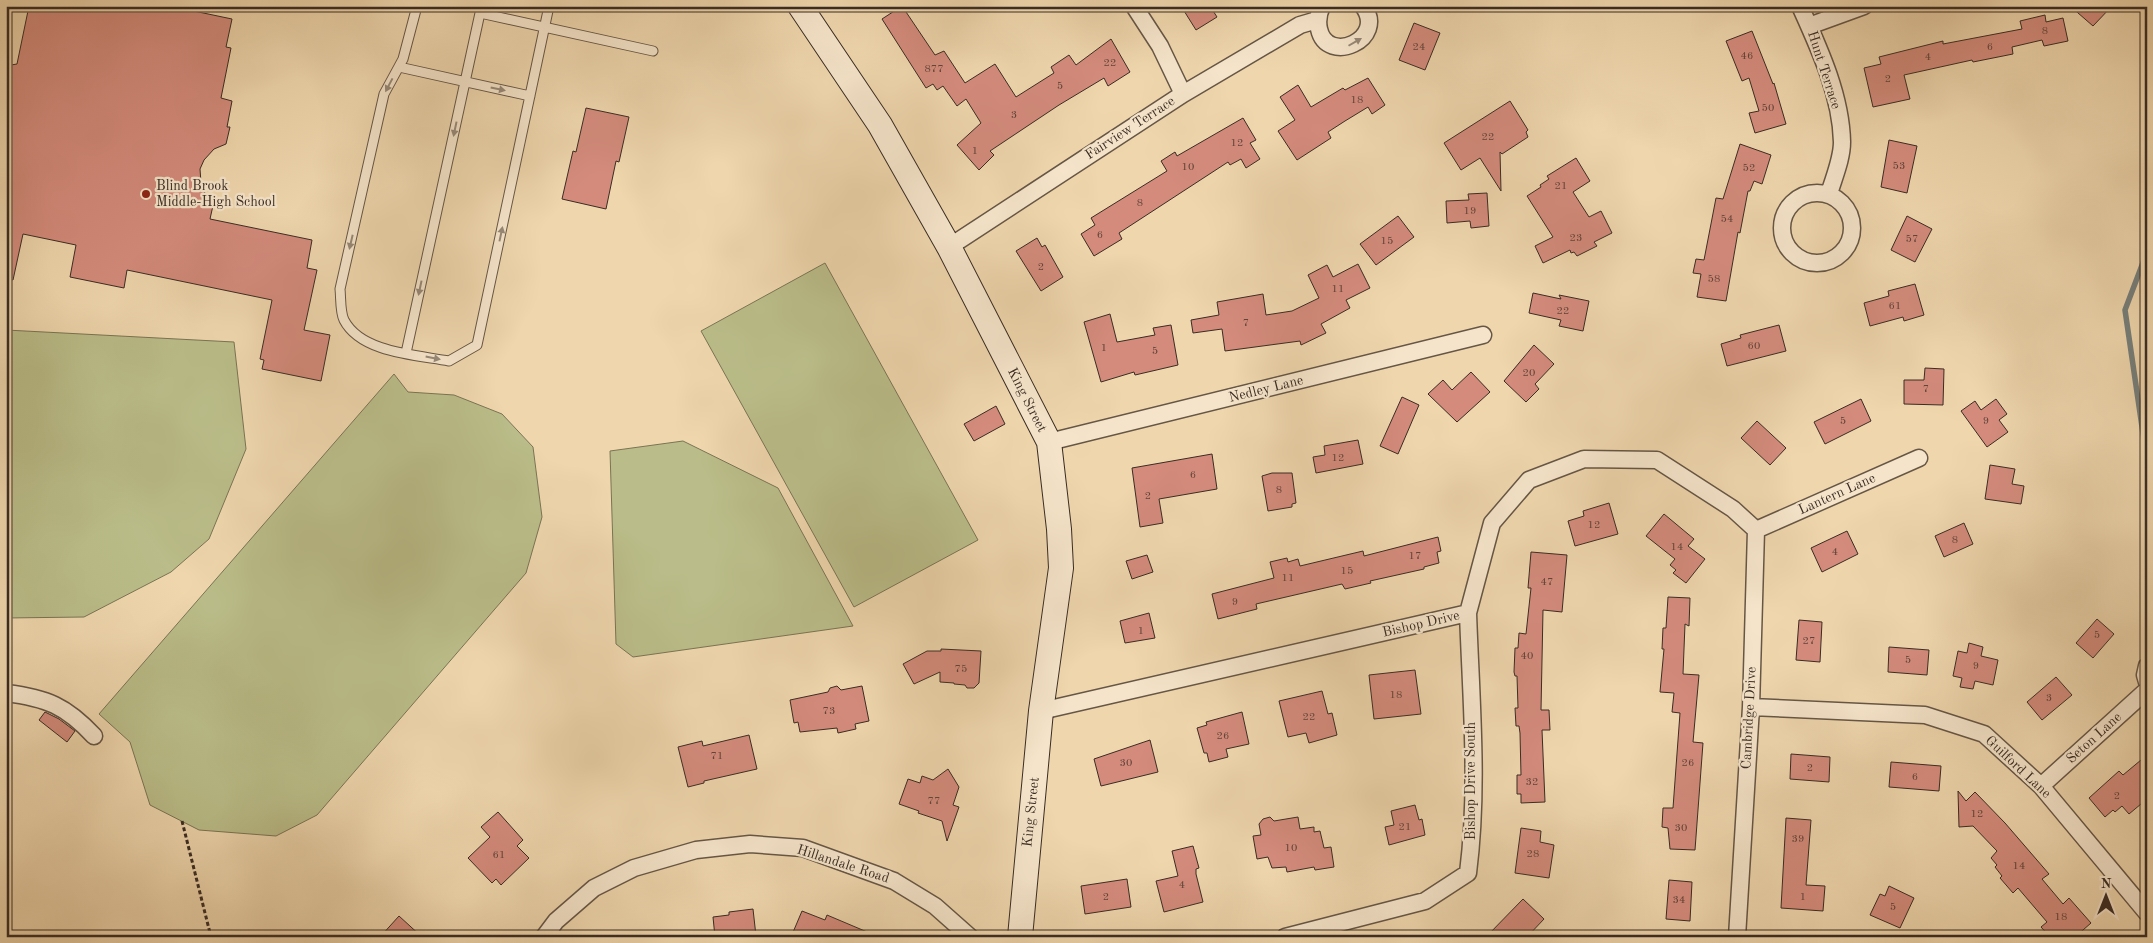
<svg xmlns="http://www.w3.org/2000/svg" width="2153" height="943" viewBox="0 0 2153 943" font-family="'Old Standard TT',serif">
  <rect width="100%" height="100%" fill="#efd6ad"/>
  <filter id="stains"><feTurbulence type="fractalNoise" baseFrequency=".004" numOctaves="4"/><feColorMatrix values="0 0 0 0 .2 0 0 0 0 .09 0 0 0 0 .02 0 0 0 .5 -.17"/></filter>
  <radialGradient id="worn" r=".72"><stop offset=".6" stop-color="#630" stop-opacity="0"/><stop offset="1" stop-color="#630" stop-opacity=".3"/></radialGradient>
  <path fill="#babd89" stroke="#7a7456" d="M825,263L978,540L854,607L701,331Z
    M6,330L234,342L246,449L209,539L171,572L84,617L6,618Z
    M394,374L408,392L454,395L502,414L533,447L542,517L526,573L317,815L276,836L199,830L150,805L130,742L99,714Z
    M683,441L778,488L853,626L633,657L616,644L610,451Z"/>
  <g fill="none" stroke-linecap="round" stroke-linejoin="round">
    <path stroke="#767f7b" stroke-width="5.5" d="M2147,252L2125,310L2147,461"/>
  </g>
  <path fill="#d48b7c" stroke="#392c24" d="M29,6H170L232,19L226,47L231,48L221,98L232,101L227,127H230L226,144L214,149L204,160L200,169L201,183L204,192L214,201L210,219L312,240L307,268L317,270L304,330L330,335L321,381L262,369L264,360L260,359L272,300L127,270L124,288L70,277L76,245L23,234L13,280L6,279V89L11,65L17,64Z
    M902,6L935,55L944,51L965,83L995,64L1016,97L1054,73L1051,67L1069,55L1076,65L1111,39L1130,72L1108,86L1104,78L1059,105L990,151L994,155L979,170L957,145L981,123L966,99L957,106L943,86L937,90L933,84L926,88L882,19Z
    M1181,6H1210L1217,17L1196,30Z
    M2070,6H2112L2093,26Z
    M2045,15L2046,22L2063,18L2068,41L2044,46L2042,40L2012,47L2013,54L1973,62L1972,60L1904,75L1910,99L1873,107L1864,68L1881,64L1879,57L1943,41V44L2022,29L2020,21Z
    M1414,23L1440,33L1425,70L1399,60Z
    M1752,31L1773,84L1774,83L1786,124L1755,133L1749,113L1759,111L1749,78L1742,81L1726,41Z
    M1368,78L1385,105L1372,114L1368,107L1345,121L1328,132L1331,138L1297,160L1278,131L1295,120L1280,97L1298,85L1311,107L1343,88L1345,90Z
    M1510,101L1528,130L1526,132L1528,137L1502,154L1500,152L1501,191L1480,158L1461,170L1444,143Z
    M586,108L629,117L619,162L616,161L606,209L562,199L573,151L576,152Z
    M1243,118L1256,140L1250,143L1260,159L1246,168L1241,159L1230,165L1228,162L1119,233L1122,239L1094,256L1081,234L1095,225L1091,218L1167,171L1161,161L1175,152L1177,156Z
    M1889,140L1917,146L1907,193L1881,187Z
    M1740,144L1771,155L1762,184L1754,181L1750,191H1748L1740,233L1738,232L1726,301L1697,297L1701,274L1693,273L1696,259L1704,260L1716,198L1723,199Z
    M1576,158L1590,181L1573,192L1589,217L1601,211L1612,233L1594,242L1597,246L1577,256L1574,252L1571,253L1570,250L1543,263L1535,246L1553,237L1527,196L1541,187L1540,185L1549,179L1547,176Z
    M1487,193L1489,226L1471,228L1470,221L1447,223L1446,201L1469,200L1468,194Z
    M1398,216L1414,237L1376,265L1360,244Z
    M1907,216L1932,229L1915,262L1891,250Z
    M1037,238L1042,247L1045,245L1063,277L1041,291L1016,251Z
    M1358,264L1370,288L1346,300L1350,308L1321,324L1326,333L1301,345L1300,341L1225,351L1222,329L1193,333L1191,320L1219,315L1217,302L1263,294L1266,315L1292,311L1319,298L1308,275L1327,265L1333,277Z
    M1915,284L1924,315L1904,321L1903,317L1870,326L1864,303L1889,296L1888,291Z
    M1533,293L1561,299L1559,295L1589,301L1583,331L1559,326L1561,320L1529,313Z
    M1110,314L1117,342L1155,335L1153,328L1171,325L1178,365L1135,375L1134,372L1101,382L1084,322Z
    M1779,325L1786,351L1727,366L1721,344L1741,338L1740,335Z
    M1534,345L1554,364L1535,384L1539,389L1526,402L1504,381Z
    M1925,368L1944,369L1943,405L1904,404V380H1924Z
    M1471,372L1490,392L1457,422L1428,394L1443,380L1452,390Z
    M1402,397L1419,405L1398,454L1380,446Z
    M1861,399L1871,421L1825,444L1814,422Z
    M1996,399L2007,414L1999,420L2008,432L1987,447L1961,411L1975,401L1981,410Z
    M996,406L1005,424L974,441L964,424Z
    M1757,421L1786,448L1770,465L1741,438Z
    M1358,440L1363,464L1316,473L1313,457L1325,455L1324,446Z
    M1212,454L1217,489L1159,499L1163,523L1140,527L1132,468Z
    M1990,465L2015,469L2012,484L2024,486L2021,504L1985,499Z
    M1272,473H1292L1296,503L1292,504V507L1268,511L1262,476Z
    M1609,503L1618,534L1575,546L1568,521L1584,516L1583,511Z
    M1664,514L1694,539L1688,546L1705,559L1686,583L1673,573L1676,570L1670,565L1675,559L1646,536Z
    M1964,523L1973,544L1944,557L1935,536Z
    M1847,531L1858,554L1822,572L1811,548Z
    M1438,537L1441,551L1437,552L1439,563L1424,567V569L1370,581L1371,583L1345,589L1342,584L1256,604L1257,609L1218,619L1212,594L1274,578L1270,562L1287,558L1288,562L1298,559L1300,566L1363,551L1364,556Z
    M1531,552L1567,555L1562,612L1543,610L1541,710H1549L1550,730H1542L1545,802L1521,803V794H1517V775H1521L1520,733L1519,726H1516L1515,708H1518L1517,676H1515L1514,672L1515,648H1518L1519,633L1526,634L1531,588H1528Z
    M1147,555L1153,572L1132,579L1126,561Z
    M1668,597L1690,598L1689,626L1685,624L1683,674L1699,675L1693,742L1703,743L1695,850L1670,849L1668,828L1662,827L1663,808H1673L1680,713L1672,712L1674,693L1660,692L1664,649H1662L1663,628H1666Z
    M1149,613L1155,638L1125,643L1120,621Z
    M2097,619L2114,634L2093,658L2076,643Z
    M1799,620L1822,622L1820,662L1796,660Z
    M1969,643L1983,647L1981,656L1998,660L1993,685L1975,681L1973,689L1960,687L1962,678L1953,676L1958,651L1967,653Z
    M1889,647L1929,650L1927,675L1888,672Z
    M941,649L981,651L979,683L974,688H967L965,685L954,684V683L940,682V672L914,684L903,664L927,651H941Z
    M1415,670L1421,714L1374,719L1369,675Z
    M2056,677L2072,695L2042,720L2027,702Z
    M837,686L841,690L862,686L869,721L855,724L856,729L838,733L837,728L800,732L798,722L794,723L790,700L828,692L830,688Z
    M1322,691L1328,714L1332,713L1337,735L1309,743L1306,733L1288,737L1279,701Z
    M45,712L59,719L75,731L67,742L39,720Z
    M1242,712L1249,744L1226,749L1228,757L1209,762L1207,753H1204L1197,728L1207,725L1206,722Z
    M749,735L757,769L704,781V783L688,787L678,747L702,741L703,746Z
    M1150,740L1158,772L1101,786L1094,759Z
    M1791,754L1830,757L1829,782L1790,779Z
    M2147,755V799L2129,814L2122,806L2115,812L2113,810L2105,817L2089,798L2119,771L2123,775Z
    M1891,762L1941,766L1939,791L1889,787Z
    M948,769L959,787L953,805L959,807L947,841L942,821L918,813L919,811L899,804L908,779L920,783L922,776L933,780Z
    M1958,791L1966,801L1975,792L2005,823L2049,874L2042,879L2063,904L2069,898L2091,923L2075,937H2050L2041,927L2047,922L2018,888L2013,893L2000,878L2002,876L1995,867L1997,865L1991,858L1997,851L1973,826L1959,827Z
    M1415,805L1419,820L1422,819L1425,835L1389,845L1385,827L1394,825L1391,811Z
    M498,812L523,840L517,846L529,858L501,885L496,879L492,883L468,858L490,837L481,827Z
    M1270,817L1274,821L1298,817L1300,829L1314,827V832L1320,831L1324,848L1331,847L1334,867L1315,870L1314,867L1287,872L1286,867L1272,868L1268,857L1257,859L1253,836L1261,835L1259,824L1263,819Z
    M1786,818L1811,820L1806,885L1825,886L1823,911L1781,908Z
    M1521,828L1541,831L1540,842L1554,845L1549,878L1515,873Z
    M1193,846L1199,868L1196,869V874L1203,902L1164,912L1156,881L1178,876L1172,851Z
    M1127,879L1131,907L1085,914L1081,886Z
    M1669,880L1692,882L1690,921L1666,919Z
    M1889,886L1914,898L1900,928L1870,915L1880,894L1885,896Z
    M1523,899L1544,919L1527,937H1486Z
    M753,909L756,936L715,937L713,917L729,915V912Z
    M802,911L825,920L827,915L879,937H791Z
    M399,916L422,937H380Z"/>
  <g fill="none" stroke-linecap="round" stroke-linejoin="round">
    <g stroke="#665646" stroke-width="11">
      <path id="lane" d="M417,6L403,59L384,94L340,289C341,298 340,312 344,320C361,353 417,355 449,361L477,345L549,6
        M399,67L530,96
        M406,353L480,13L653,51"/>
    </g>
    <g stroke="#665646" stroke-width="19">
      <path id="street" d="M1134,6L1160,46L1183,94
        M1322,6C1318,14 1317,20 1319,29C1327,66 1388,39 1363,6
        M1800,6C1819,48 1841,95 1842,142C1842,159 1834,177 1829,194
        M1809,26L1864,6
        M1782 228a35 35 0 1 1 70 0a35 35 0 1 1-70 0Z
        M949,247L1183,94L1300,25L1317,20
        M1049,442L1483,335
        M1756,530L1919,458
        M2147,666L2145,675L2147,682
        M6,693C47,698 66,706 94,736
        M1751,707L1925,715L1984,734L2041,786L2147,913
        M1041,711L1468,613L1492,523L1529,480L1584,459L1657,460L1733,509L1756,530L1751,707L1737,937
        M2041,786L2147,690
        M544,937L556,921L594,888L634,868L696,850L750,844L803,848L894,881L935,906L970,937
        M1285,937L1425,901L1468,873C1479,787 1471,700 1468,613"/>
    </g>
    <g stroke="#392c24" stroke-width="26">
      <path id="secondary" d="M800,6L880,125L949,247L1049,442L1059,529L1061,568L1041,711L1020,937"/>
    </g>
    <path stroke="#392c24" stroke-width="3" stroke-dasharray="4 2.5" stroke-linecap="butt" d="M182,821L211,937"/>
    <use href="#lane" stroke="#f5e4ca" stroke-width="9"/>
    <use href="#street" stroke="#f5e4ca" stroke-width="16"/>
    <use href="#secondary" stroke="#f5e4ca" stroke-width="24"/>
  </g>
  <defs><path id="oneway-solid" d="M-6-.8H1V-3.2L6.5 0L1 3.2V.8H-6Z" transform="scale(1.25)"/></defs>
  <g fill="#978877">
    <use href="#oneway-solid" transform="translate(1355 42) rotate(-30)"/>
    <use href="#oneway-solid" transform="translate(389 85) rotate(118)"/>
    <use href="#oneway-solid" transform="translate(498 89) rotate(12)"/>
    <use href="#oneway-solid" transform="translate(455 129) rotate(102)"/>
    <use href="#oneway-solid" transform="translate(501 234) rotate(-78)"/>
    <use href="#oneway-solid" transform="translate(351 242) rotate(103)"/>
    <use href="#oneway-solid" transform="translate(420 288) rotate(102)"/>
    <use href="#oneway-solid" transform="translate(433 358) rotate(11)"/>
  </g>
  <circle fill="#8f2418" stroke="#f5e4ca" stroke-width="2" cx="146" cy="194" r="5"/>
  <g text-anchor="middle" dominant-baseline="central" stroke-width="4.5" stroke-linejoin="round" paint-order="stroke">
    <g font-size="11" fill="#60443a">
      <text x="2045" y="31">8</text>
      <text x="1419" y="47">24</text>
      <text x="1990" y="47">6</text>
      <text x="1747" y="56">46</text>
      <text x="1928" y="57">4</text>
      <text x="1110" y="63">22</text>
      <text x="934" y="69">877</text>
      <text x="1888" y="79">2</text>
      <text x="1060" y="86">5</text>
      <text x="1357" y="100">18</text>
      <text x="1768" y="108">50</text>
      <text x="1014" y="115">3</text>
      <text x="1488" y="137">22</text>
      <text x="1237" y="143">12</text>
      <text x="975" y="151">1</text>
      <text x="1899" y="166">53</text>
      <text x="1188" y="167">10</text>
      <text x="1749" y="168">52</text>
      <text x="1561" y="186">21</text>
      <text x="1140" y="203">8</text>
      <text x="1470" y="211">19</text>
      <text x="1727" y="219">54</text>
      <text x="1100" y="235">6</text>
      <text x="1576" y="238">23</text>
      <text x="1912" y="239">57</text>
      <text x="1387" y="241">15</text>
      <text x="1041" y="267">2</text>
      <text x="1714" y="279">58</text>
      <text x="1338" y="289">11</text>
      <text x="1895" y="306">61</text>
      <text x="1563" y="311">22</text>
      <text x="1246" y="323">7</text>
      <text x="1754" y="346">60</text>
      <text x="1104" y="348">1</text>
      <text x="1155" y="351">5</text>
      <text x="1529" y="373">20</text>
      <text x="1926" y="389">7</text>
      <text x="1843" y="421">5</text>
      <text x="1986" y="421">9</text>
      <text x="1338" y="458">12</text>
      <text x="1193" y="475">6</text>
      <text x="1279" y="490">8</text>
      <text x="1148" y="496">2</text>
      <text x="1594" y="525">12</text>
      <text x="1955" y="540">8</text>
      <text x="1677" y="547">14</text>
      <text x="1835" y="552">4</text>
      <text x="1415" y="556">17</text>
      <text x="1347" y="571">15</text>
      <text x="1288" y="578">11</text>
      <text x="1547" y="582">47</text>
      <text x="1235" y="602">9</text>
      <text x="1141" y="631">1</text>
      <text x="2097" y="635">5</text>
      <text x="1809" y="641">27</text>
      <text x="1527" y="656">40</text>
      <text x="1908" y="660">5</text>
      <text x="1976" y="666">9</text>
      <text x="961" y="669">75</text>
      <text x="1396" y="695">18</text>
      <text x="2049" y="698">3</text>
      <text x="829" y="711">73</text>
      <text x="1309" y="717">22</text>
      <text x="1223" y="736">26</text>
      <text x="717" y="756">71</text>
      <text x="1126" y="763">30</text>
      <text x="1688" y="763">26</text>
      <text x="1810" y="768">2</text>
      <text x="1915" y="777">6</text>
      <text x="1532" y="782">32</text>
      <text x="2117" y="796">2</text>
      <text x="934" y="801">77</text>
      <text x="1977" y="814">12</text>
      <text x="1405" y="827">21</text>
      <text x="1681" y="828">30</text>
      <text x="1798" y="839">39</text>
      <text x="1291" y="848">10</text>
      <text x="1533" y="854">28</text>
      <text x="499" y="855">61</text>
      <text x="2019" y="866">14</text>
      <text x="1182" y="885">4</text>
      <text x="1106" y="897">2</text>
      <text x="1803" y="897">1</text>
      <text x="1679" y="900">34</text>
      <text x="1893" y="907">5</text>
      <text x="2061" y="917">18</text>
    </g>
    <g font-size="14" fill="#392c24" stroke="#f5e4ca">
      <text transform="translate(1824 70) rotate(72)">Hunt Terrace</text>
      <text transform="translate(1130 128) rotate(-33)">Fairview Terrace</text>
      <text transform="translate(1266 389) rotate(-14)">Nedley Lane</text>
      <text transform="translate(1027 400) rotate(63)">King Street</text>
      <text transform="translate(1837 494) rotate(-24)">Lantern Lane</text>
      <text transform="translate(1421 624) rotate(-13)">Bishop Drive</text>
      <text transform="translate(1749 718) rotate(-87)">Cambridge Drive</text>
      <text transform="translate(2094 738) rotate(-42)">Seton Lane</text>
      <text transform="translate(2018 767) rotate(43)">Guilford Lane</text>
      <text transform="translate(1471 781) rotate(-90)">Bishop Drive South</text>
      <text transform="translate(1031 812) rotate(-84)">King Street</text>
      <text transform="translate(843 864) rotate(18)">Hillandale Road</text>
    </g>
    <g font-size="14" fill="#392c24" stroke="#f5e4ca" text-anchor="start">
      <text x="156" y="186">Blind Brook<tspan x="156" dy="16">Middle-High School</tspan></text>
    </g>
  </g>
  <rect width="2153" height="943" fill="none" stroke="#efd6ad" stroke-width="25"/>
  <rect x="8" y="8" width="2138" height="928" fill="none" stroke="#392c24" stroke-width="2.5"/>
  <rect x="12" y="12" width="2128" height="918" fill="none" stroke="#392c24"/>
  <g transform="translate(2106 896)" stroke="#f5e4ca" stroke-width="4" paint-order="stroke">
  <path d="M0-4L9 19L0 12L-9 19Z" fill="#392c24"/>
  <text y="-8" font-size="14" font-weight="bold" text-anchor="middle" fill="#392c24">N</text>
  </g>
  <rect width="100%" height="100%" filter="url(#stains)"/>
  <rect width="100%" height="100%" fill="url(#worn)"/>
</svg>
